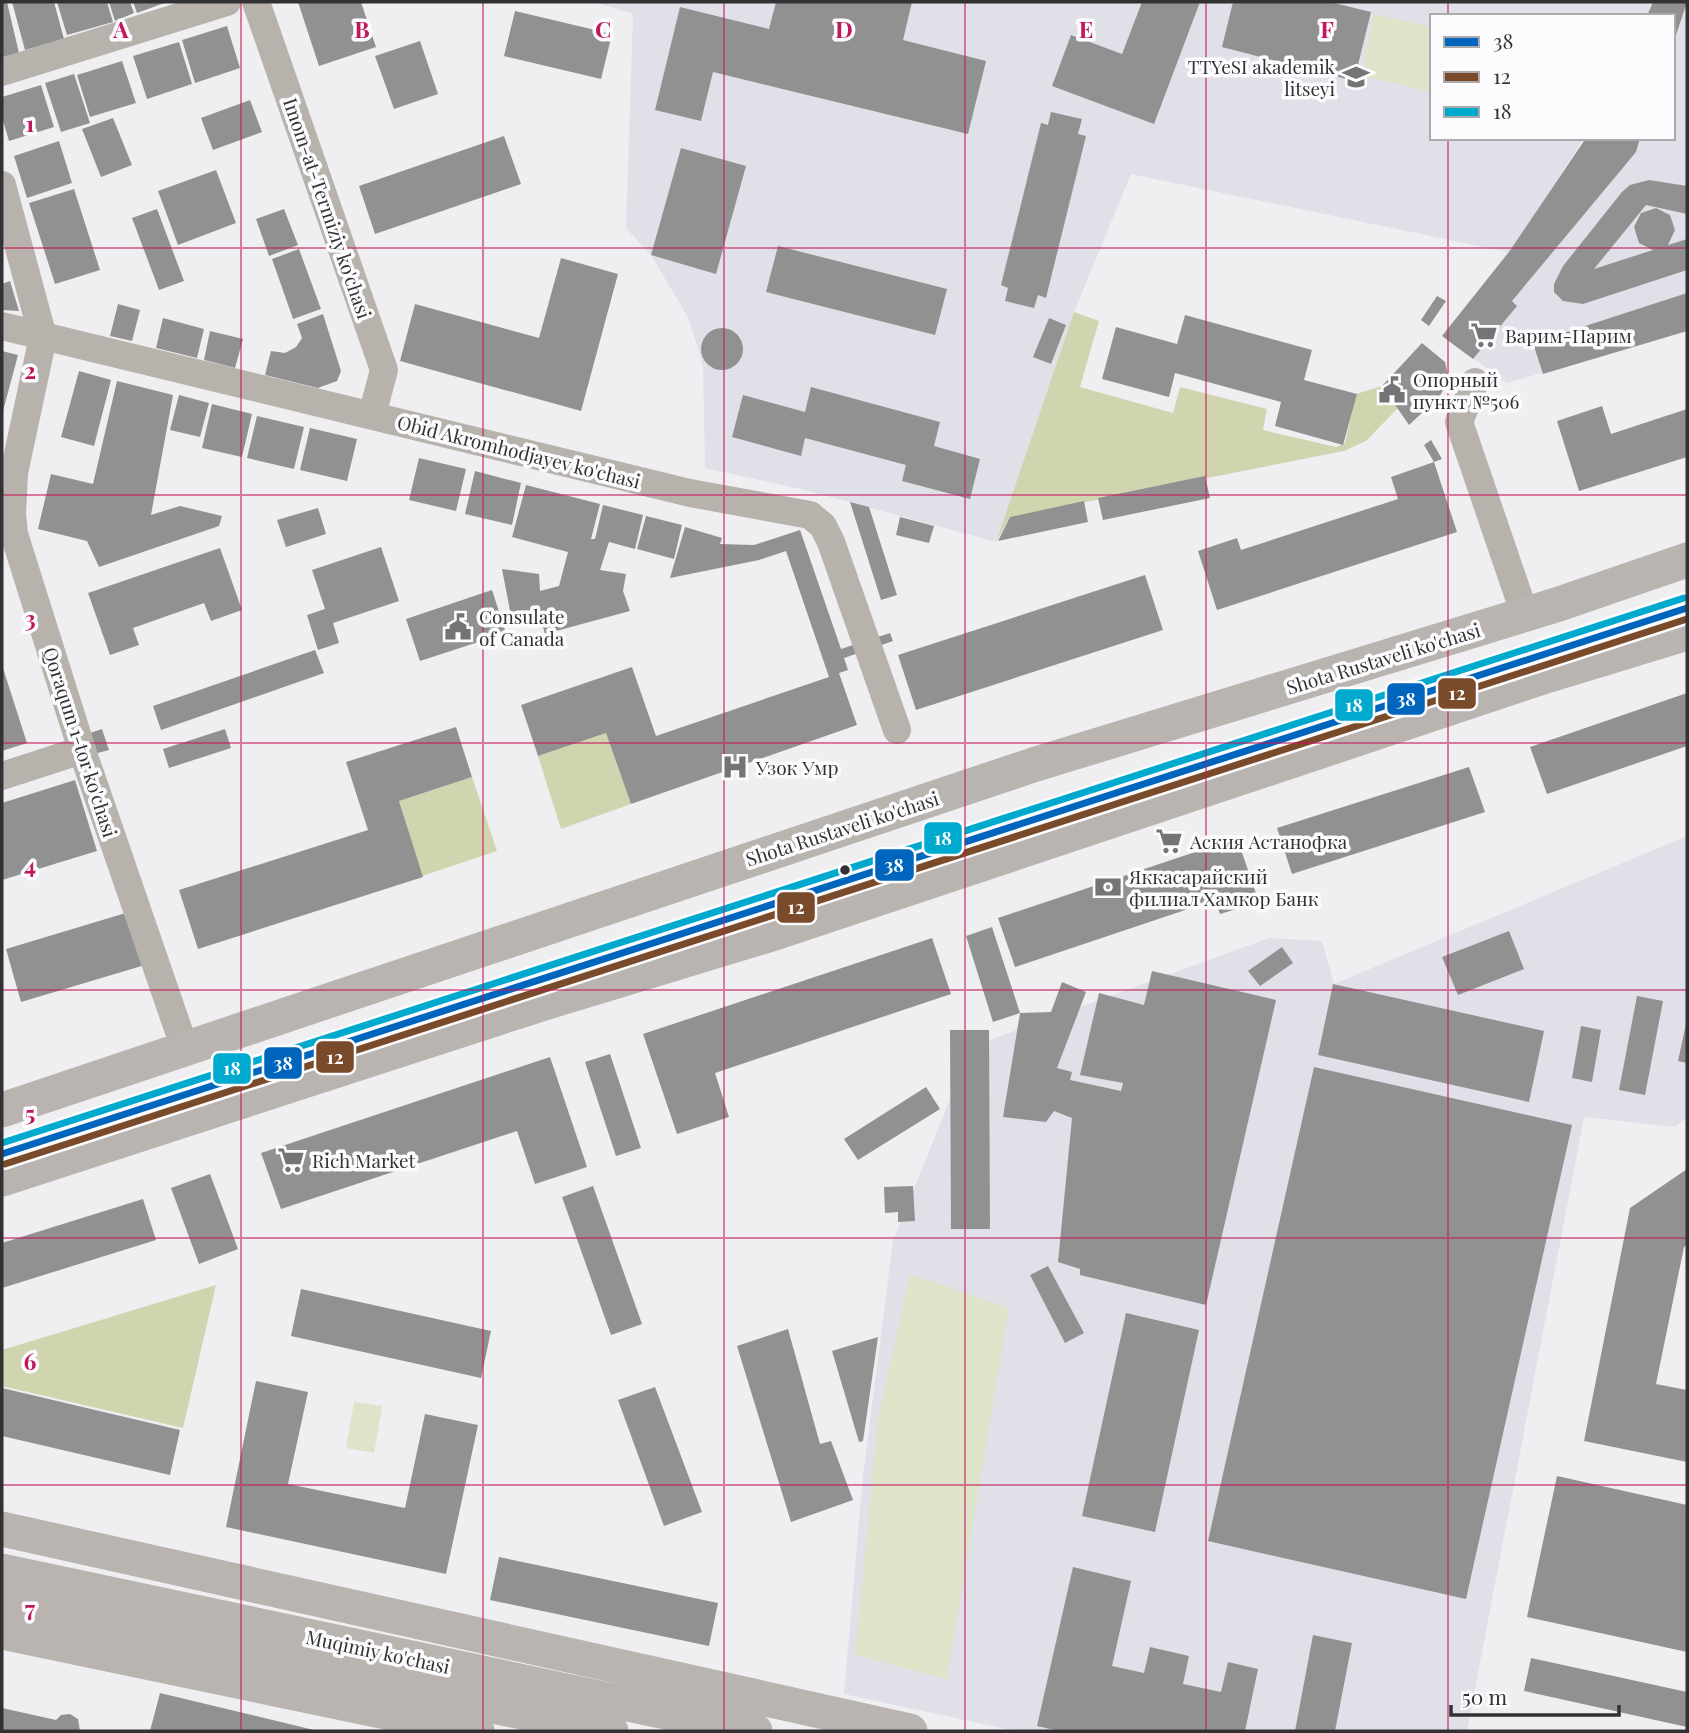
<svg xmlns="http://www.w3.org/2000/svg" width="1689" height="1733" viewBox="0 0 1689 1733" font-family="'Playfair Display',serif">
  <rect width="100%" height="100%" fill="#efeff2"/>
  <path fill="#dfe0e8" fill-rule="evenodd" d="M594,2H1687V331L1507,383L1442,336L1508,252L1131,174L1074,312L996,542L805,490L705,468L703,366L689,319L651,255L626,228L633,14ZM1432,16H1673V138H1586L1537,211L1584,138H1432Z
    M1687,836V1117L1675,1127L1584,1117L1467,1731H1016L844,1694L863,1476L893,1241L971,1047L1269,938L1322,941L1334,984Z"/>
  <path fill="#dfe3c9" d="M1374,14L1432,27V92L1361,76Z
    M910,1274L1009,1308L947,1679L855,1655L878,1419Z
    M354,1402L382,1406L374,1453L346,1448Z"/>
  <path fill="#d0d5b0" d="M1074,312L1099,321L1080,387L1173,413L1180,387L1267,409L1263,430L1336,447L1345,443L1356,394L1382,386L1398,408L1366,441L1344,451L1010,517L996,542Z
    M606,733L631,804L561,829L538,756Z
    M472,777L497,851L422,876L399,801Z
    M216,1285L183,1428L2,1386V1350Z"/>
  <path fill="#929192" d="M2,2H7L19,53L2,57Z
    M12,2H54L64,39L25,50Z
    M57,2H107L113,22L67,35Z
    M109,2H130L134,13L115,21Z
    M133,2H167L137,13Z
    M298,2H361L376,47L319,66Z
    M776,2H912L903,40L986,61L968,134L713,72L701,121L655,110L680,7L769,29Z
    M1142,2H1200L1154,124L1052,86L1071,35L1122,54Z
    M1233,2H1330L1371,12L1354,81L1222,47Z
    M1653,2H1687L1673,44V16H1647Z
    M515,11L612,34L601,79L504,56Z
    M227,26L240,68L195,83L182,40Z
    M420,41L438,94L394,109L375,56Z
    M179,42L192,84L147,99L133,56Z
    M122,61L136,103L90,117L77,75Z
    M74,74L90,123L61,132L45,83Z
    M41,85L54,127L9,141L2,117V97Z
    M250,100L262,132L213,150L201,118Z
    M1051,112L1082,119L1078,134L1086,136L1046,298L1038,295L1034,308L1005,301L1008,288L1001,285L1041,123L1048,125Z
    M113,118L132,165L101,177L82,129Z
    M504,136L521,184L375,234L359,186Z
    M1586,138H1640L1636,152L1512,301L1517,306L1473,359L1442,336L1509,252Z
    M59,141L72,183L27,198L14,156Z
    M681,148L746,166L716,274L651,255Z
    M216,170L236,223L178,245L158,191Z
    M1649,180L1687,186V214L1646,205L1594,269L1653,250L1639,243L1634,227L1641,213L1656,208L1670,215L1675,230L1668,245L1687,239V270L1583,304L1563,301L1554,292V284L1563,266L1622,192L1630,185Z
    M74,189L100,270L55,284L29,203Z
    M157,209L184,281L159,290L132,218Z
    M284,209L298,245L269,256L256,219Z
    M778,246L947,289L935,335L766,292Z
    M299,249L321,309L293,319L272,259Z
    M561,258L618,274L581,411L400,361L415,304L539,338Z
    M10,281L19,311L2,310V284Z
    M1687,293V331L1543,374L1533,343Z
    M1437,296L1446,301L1429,326L1421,320Z
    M118,304L140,310L132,341L110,336Z
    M323,314L341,371L337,381L318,388L265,375L271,351L285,353L296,347L302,338L297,324Z
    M1185,315L1312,350L1304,380L1357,394L1343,445L1275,426L1281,402L1175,373L1169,397L1102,379L1116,327L1177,344Z
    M163,318L204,329L197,358L156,348Z
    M1049,318L1066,325L1051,364L1033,357Z
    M701 349a21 21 0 1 1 42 0a21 21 0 1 1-42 0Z
    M210,331L243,339L235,368L204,360Z
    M1422,343L1445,362L1449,381L1439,397L1409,425L1382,386Z
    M2,351L18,355L3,411L2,410Z
    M79,371L111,380L94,446L61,437Z
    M117,381L173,395L151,515L180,506L222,516L219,526L99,567L87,541L38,529L51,474L93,484Z
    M811,387L940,422L934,446L980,459L970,499L902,481L906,465L805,438L801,456L732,437L743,395L805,412Z
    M179,395L209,403L200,437L170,430Z
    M212,404L252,414L242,457L202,448Z
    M1602,406L1611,434L1687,409V457L1579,491L1557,421Z
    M257,416L304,427L294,469L247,458Z
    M310,428L357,439L347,481L300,470Z
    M1431,440L1442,459L1434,462L1424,445Z
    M419,458L466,469L456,511L409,500Z
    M1434,462L1457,532L1217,610L1198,551L1237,538L1241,550L1398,499L1391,477Z
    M475,471L521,483L512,525L465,514Z
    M1205,476L1210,498L1103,520L1098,498Z
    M526,485L600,504L591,539H595L603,505L643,515L635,549L609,542L600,570L626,574L623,591L630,611L545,634L539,613L512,621L502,569L539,574L540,591L559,586L568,552L512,537Z
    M1084,501L1088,522L998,541L1010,517Z
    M850,502L869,507L897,595L881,600Z
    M318,508L326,534L286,547L277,520Z
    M646,516L682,525L674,559L637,549Z
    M900,517L934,526L929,543L896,535Z
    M685,527L722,538L720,544L754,545L800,530L841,649L890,633L893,641L844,658L848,670L839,673L857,725L631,804L606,733L538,756L521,705L632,667L656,736L829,677L786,551L759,560L670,578Z
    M381,547L399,601L333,623L339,643L318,650L307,615L325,609L312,570Z
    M220,548L242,610L211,621L204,603L133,628L139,645L110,655L88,593Z
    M1145,575L1163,630L916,710L898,655Z
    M492,590L506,633L420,661L406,619Z
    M315,650L324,673L161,730L153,706Z
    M2,665L27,743L2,751Z
    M1687,693V746L1547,794L1530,747Z
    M456,727L472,777L399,801L423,877L198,949L179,890L368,830L346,762Z
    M102,729L109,750L94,754L87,734Z
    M225,729L231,748L169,768L163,749Z
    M1469,767L1485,812L1292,874L1277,828Z
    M75,780L97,851L2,880V803Z
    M1237,838L1259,902L1220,914L1215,900L1015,967L998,918Z
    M129,912L145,965L21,1002L6,949Z
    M992,927L1020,1013L993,1022L966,936Z
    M1509,931L1524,969L1458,995L1442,957Z
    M932,938L951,994L715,1073L729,1117L677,1134L643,1034Z
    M1282,947L1293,963L1260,986L1248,971Z
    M1152,971L1276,1000L1206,1305L1080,1275V1269L1058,1262L1072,1118L1054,1111L1046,1122L1003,1117L1020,1013L1051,1012L1062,982L1086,992L1057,1068L1072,1072L1070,1080L1121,1091L1123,1083L1080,1075L1099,993L1144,1005Z
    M1333,984L1544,1031L1529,1102L1318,1055Z
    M1637,996L1663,1001L1645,1095L1619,1090Z
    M1686,1024H1687V1063L1678,1061Z
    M1581,1026L1601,1030L1592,1082L1572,1078Z
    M950,1030H989L990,1229H951Z
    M610,1054L641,1148L616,1156L585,1062Z
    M550,1057L587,1167L535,1184L517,1131L281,1209L261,1153Z
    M1314,1067L1572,1125L1466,1599L1208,1541Z
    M926,1087L940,1109L858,1160L844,1139Z
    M1687,1169V1245L1684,1247L1656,1384L1687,1390V1462L1584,1441L1630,1208Z
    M210,1174L238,1249L199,1264L171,1188Z
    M593,1186L642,1324L611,1335L562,1197Z
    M913,1186L915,1221L898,1222V1212L885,1213L884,1187Z
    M143,1199L156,1240L2,1288V1243Z
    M1048,1266L1084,1333L1065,1343L1030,1275Z
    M301,1289L491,1331L481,1378L291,1336Z
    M1126,1313L1199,1330L1155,1532L1082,1516Z
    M788,1329L820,1444L831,1441L853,1500L791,1522L737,1346Z
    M878,1337L863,1441L859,1442L832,1351Z
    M256,1381L308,1392L288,1484L405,1508L425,1414L478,1425L446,1574L226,1527Z
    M655,1387L702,1512L664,1526L618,1400Z
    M2,1388L180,1430L170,1475L2,1436Z
    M1557,1476L1687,1505V1652L1527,1617Z
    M499,1557L718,1603L709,1646L490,1600Z
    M1073,1567L1131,1581L1112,1666L1144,1673L1150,1647L1189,1656L1183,1684L1221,1692L1228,1662L1258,1669L1245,1731H1059L1037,1726Z
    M1313,1635L1352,1643L1335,1731H1295Z
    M1531,1658L1687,1692V1727L1524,1691Z
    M160,1693L314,1730V1731H150Z
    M2,1708L56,1720L61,1715L70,1714L78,1719L80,1731H2Z"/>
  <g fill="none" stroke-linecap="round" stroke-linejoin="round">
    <path stroke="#b8b2ad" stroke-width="28" d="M256,2L384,370L372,415
      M2,72L227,2
      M2,185L43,337L14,473L12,514L14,534L82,750L185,1049
      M2,326L690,493L810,515L823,526L831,542L897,730
      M1475,382L1459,422L1525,615
      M2,776L82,750"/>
    <path stroke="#b9b4af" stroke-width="35" d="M2,1110L1033,765L1559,604L1687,560
      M2,1179L541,1004L778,932L1546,676L1687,633
      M2,1529L910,1731
      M2,1571L755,1731
      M2,1602L611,1731
      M2,1632L477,1731"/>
    <g stroke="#fcfcff" stroke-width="12">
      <path id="bus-1" d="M2,1154L1687,608"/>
    </g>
    <g stroke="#fcfcff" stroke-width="12">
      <path id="bus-2" d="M5,1164L1687,619"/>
    </g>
    <g stroke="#fcfcff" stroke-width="12">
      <path id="bus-3" d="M2,1143L1684,598"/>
    </g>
    <use href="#bus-1" stroke="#0065bd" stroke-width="7"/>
    <use href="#bus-2" stroke="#7a4b2a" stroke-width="7"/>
    <use href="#bus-3" stroke="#00a9ce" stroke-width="7"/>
  </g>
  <path fill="none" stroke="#c2185b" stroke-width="2" stroke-opacity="0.55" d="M241,2V1731M483,2V1731M724,2V1731M965,2V1731M1206,2V1731M1448,2V16M1448,138V1731M2,248H1687M2,495H1687M2,743H1687M2,990H1687M2,1238H1687M2,1485H1687"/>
  <defs>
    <g id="university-bare" transform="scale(2.1)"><path d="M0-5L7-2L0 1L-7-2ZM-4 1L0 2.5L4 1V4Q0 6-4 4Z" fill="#747476" stroke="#fcfcff" stroke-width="2.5" paint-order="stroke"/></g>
    <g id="supermarket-bare" transform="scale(2.1)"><path d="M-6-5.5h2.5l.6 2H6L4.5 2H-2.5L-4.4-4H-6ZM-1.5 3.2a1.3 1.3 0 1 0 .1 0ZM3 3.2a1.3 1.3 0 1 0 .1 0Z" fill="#747476" stroke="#fcfcff" stroke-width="2.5" paint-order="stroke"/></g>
    <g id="civic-bare" transform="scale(2.1)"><path d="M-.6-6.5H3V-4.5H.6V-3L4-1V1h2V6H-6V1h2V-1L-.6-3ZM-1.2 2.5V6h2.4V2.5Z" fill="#747476" stroke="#fcfcff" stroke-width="2.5" paint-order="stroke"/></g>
    <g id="hospital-bare" transform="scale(2.1)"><path d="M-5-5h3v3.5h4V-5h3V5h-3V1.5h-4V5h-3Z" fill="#747476" stroke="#fcfcff" stroke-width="2.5" paint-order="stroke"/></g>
    <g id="bank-bare" transform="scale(2.1)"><path d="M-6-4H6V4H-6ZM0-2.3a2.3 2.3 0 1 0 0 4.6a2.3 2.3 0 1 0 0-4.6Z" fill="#747476" stroke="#fcfcff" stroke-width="2.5" paint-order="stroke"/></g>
  </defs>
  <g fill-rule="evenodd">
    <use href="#university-bare" x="1356" y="77"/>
    <use href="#supermarket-bare" x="1484" y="335"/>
    <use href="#civic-bare" x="1392" y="390"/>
    <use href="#civic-bare" x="458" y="627"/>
    <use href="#hospital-bare" x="735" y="767"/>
    <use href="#supermarket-bare" x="1169" y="841"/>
    <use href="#bank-bare" x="1108" y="887"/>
    <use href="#supermarket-bare" x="291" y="1160"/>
  </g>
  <circle fill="#323234" stroke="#fcfcff" stroke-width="2.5" cx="845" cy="870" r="6"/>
  <g text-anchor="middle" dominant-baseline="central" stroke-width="7" stroke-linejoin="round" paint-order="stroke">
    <g font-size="19" fill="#323234" stroke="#fcfcff" text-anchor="start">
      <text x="1335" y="66" text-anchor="end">TTYeSI akademik<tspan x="1335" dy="22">litseyi</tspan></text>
      <text x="1505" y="335">Варим-Парим</text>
      <text x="1413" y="379">Опорный<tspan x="1413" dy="22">пункт №506</tspan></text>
      <text x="479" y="616">Consulate<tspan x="479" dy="22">of Canada</tspan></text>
      <text x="756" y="767">Узок Умр</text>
      <text x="1190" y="841">Аския Астанофка</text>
      <text x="1129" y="876">Яккасарайский<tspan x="1129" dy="22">филиал Хамкор Банк</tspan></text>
      <text x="312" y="1160">Rich Market</text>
    </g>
    <g font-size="19" fill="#323234" stroke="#fcfcff">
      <text transform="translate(328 208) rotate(71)">Imom-at-Termiziy ko'chasi</text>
      <text transform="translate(519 451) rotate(14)">Obid Akromhodjayev ko'chasi</text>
      <text transform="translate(1383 658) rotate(-17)">Shota Rustaveli ko'chasi</text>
      <text transform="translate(81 742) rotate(72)">Qoraqum 1-tor ko'chasi</text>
      <text transform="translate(842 828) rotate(-18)">Shota Rustaveli ko'chasi</text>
      <text transform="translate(378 1651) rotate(12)">Muqimiy ko'chasi</text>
    </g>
  </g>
  <g font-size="23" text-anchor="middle" font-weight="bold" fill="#c2185b" stroke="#fcfcff" stroke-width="7" stroke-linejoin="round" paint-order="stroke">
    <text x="121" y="38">A</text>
    <text x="362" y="38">B</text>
    <text x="603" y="38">C</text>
    <text x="844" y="38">D</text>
    <text x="1086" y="38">E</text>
    <text x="1327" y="38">F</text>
    <text x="30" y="132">1</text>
    <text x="30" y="379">2</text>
    <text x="30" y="627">3</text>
    <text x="30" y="874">4</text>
    <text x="30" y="1122">5</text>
    <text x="30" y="1370">6</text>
    <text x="30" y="1617">7</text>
  </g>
  <g stroke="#fcfcff" stroke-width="2.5">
    <rect x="1437" y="677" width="40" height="33" rx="7" fill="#7a4b2a"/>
    <rect x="1386" y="682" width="40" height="34" rx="7" fill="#0065bd"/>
    <rect x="1334" y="688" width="40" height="34" rx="7" fill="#00a9ce"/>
    <rect x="923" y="821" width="40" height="34" rx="7" fill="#00a9ce"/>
    <rect x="874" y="848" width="41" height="34" rx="7" fill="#0065bd"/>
    <rect x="776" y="891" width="40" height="33" rx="7" fill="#7a4b2a"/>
    <rect x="315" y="1040" width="40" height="34" rx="7" fill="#7a4b2a"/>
    <rect x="263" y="1046" width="40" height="34" rx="7" fill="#0065bd"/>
    <rect x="212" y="1052" width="40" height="33" rx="7" fill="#00a9ce"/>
  </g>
  <g font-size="19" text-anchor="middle" font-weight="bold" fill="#fff">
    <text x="1457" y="700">12</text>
    <text x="1406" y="706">38</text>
    <text x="1354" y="712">18</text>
    <text x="943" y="845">18</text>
    <text x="894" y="872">38</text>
    <text x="796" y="914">12</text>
    <text x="335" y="1064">12</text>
    <text x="283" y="1070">38</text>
    <text x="232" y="1075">18</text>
  </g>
  <rect width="1689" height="1733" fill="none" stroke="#323234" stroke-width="7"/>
  <rect x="1430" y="14" width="245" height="126" fill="#fcfcff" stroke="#ababae" stroke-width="2"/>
  <rect x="1444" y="37" width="35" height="10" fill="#0065bd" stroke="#ababae" stroke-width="2"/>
  <text x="1493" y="49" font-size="21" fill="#323234">38</text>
  <rect x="1444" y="72" width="35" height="10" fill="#7a4b2a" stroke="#ababae" stroke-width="2"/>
  <text x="1493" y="84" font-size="21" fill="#323234">12</text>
  <rect x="1444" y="107" width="35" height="10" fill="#00a9ce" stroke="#ababae" stroke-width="2"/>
  <text x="1493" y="119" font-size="21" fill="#323234">18</text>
  <path d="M1451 1705v10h168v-10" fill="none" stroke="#323234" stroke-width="3.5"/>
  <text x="1462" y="1705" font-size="21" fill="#323234" stroke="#fcfcff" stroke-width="5" paint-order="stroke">50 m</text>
</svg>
